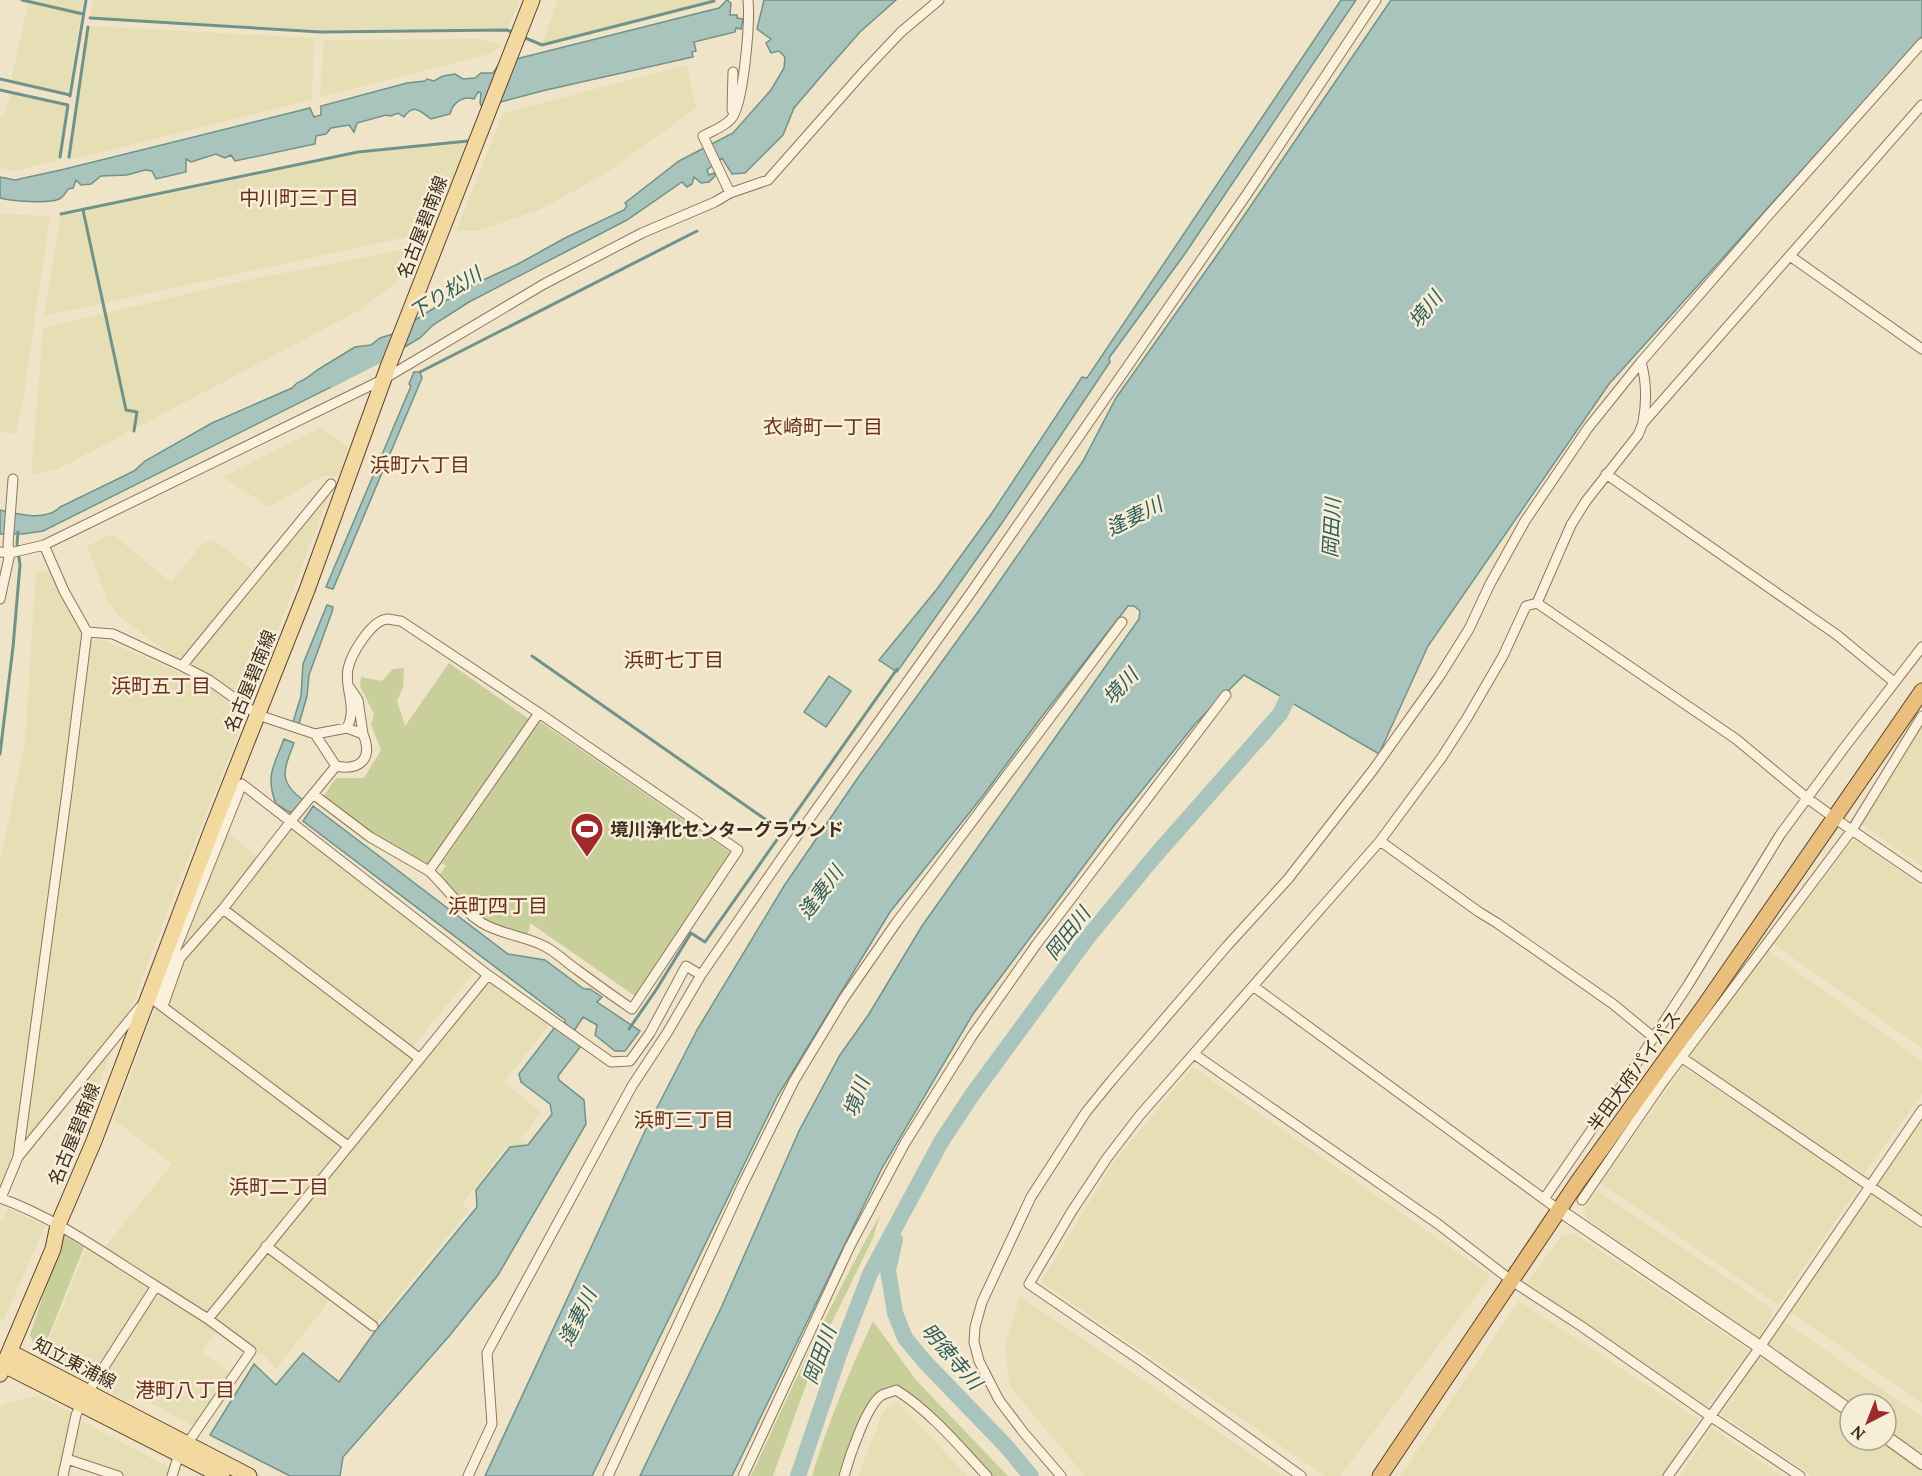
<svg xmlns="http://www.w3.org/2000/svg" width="1922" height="1476" viewBox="0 0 1922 1476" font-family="Lora,'Noto Sans JP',serif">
  <rect width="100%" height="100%" fill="#f0e4c8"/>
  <path fill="#e6deb5" d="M29,0H83L68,93L11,80Z
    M93,0H519L508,29L321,30L90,17Z
    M558,0H712L542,44Z
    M90,26L314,38L312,100L69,160Z
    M483,39L501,45L493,53L320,97L324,40Z
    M687,65L696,108L606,173L541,209L477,231H456L503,113Z
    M11,94L66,106L58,160L14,171L0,168V116H3Z
    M468,141L434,231L44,316L60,217L358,154Z
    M0,214L50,216L23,400L16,434L0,431Z
    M421,246L416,267L360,310L60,468L31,475L43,328L233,283Z
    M320,428L348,446L339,476H323L269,507L223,477Z
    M332,488L249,705L186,665Z
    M112,534L171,582L203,543L214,540L256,573L180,662L119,616L108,601L87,546Z
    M50,569L84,636L15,1151L0,1184V862L25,741L36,574Z
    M91,640H104L206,684L246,715L179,881L128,1016L21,1148L61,876Z
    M1922,723V866L1861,824Z
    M293,827L475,971L412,1047L226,909Z
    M228,833L260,859L180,954Z
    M1854,839L1922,887V1048L1773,944Z
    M223,915L416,1058L347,1141L167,1004L183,959Z
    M1767,950L1922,1061V1094L1864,1174L1685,1055Z
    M487,978L549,1025L504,1082L541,1112L521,1139L528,1144L506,1147L462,1204L469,1210L376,1324L271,1245Z
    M159,1005L341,1146L207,1314L104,1248L172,1164L114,1120L155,1008Z
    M114,1045L92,1103L77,1091Z
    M1193,1067L1491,1276L1340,1476H1325L1041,1282L1113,1163Z
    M1683,1067L1860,1185L1778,1305L1601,1183Z
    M1922,1120V1216L1875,1184Z
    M1598,1191L1774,1310L1759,1338L1586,1218L1584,1208Z
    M1872,1194L1922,1230V1403L1789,1311Z
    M8,1208L45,1226L4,1319L0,1322V1220L2,1221Z
    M1575,1234L1749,1350L1707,1407L1527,1283L1562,1235Z
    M86,1248L149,1286L88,1382L42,1359Z
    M267,1251L330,1300L276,1369L264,1356L212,1319Z
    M157,1291L217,1330L202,1353L230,1372L195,1427L143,1399L124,1401L97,1385Z
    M1020,1297H1021L1283,1476H1085L1010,1387L1005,1345Z
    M1519,1301L1699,1420L1661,1476H1400Z
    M1782,1320L1922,1417V1455L1886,1429V1404H1850L1765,1344Z
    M1760,1357L1850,1420V1440H1879L1922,1470V1476H1812L1721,1414Z
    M36,1396L74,1413L60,1476H0V1408L2,1405Z
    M898,1402L967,1476H858L884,1410Z
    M82,1421L170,1468L167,1476H126L70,1457Z
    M1712,1428L1782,1476H1680Z"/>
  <path fill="#c9cf9b" d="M449,663L529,719L426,869L321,800L336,778H364L381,750L371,725L374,714L360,686L361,677L382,681L393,669L404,668L403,687L397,701L405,726Z
    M539,721L733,854L635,996L530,923L529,931L523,938L481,923L439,881L440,874L446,866L442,863Z
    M880,1215L873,1238L819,1349L773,1476H751C792,1388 832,1299 880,1215Z
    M63,1234L84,1247L40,1358L30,1335Z
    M873,1321L916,1380L1008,1476H988L896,1391L873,1405L849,1447L838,1476H812C828,1423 849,1372 873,1321Z"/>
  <path fill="#a9c4bc" stroke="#6f938a" stroke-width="1.5" d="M727,0L731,3L730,15H737V18L743,19L741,29L736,28L735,32L694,42L696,51L692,52L693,57L546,90L482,107L480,103L481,93L478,92L474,99C462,95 453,103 450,114L431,119C420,111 414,103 404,117L398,113L391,116L386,115L357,123L354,132L349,125L331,128L326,134L316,136L315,144L235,161L231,155L225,158L216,154L191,162L186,159V172L156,179L152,171L145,170L127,175L101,176L91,184L81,185L76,180L73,188L68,189C65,193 64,197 59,199C49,204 11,201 0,198V177L15,180L65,169L310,108L314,117L321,115V106L407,83L425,81L427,79L434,81L443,76L455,74L463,79L475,78L481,73H493L501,61L516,59L719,8Z
    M764,0H896L860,32L823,74L794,108L783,135L745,173L732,174L722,158L707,170L709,175L714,173L715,176L709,182L701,183L694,177L692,184L687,187L682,182L627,220L469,302L433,325L420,338L403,348L381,357L362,359L354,365L345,380L43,531L23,534H0V510C17,514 46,522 60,507L134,471L145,461L212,423L292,388L297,383L305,379L319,369L355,347L371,345L380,338L393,334L466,288L518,264L565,238L624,210L627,206L625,203L679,161L733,133L771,90L784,68L785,57L779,51L771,53L766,43L771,39L757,29Z
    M1341,0H1356L1184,255L1109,358L1110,362L1004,520L897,672L879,660L937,589L992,513L1082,377L1087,378Z
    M1391,0H1922V37L1609,384L1428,646L1379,754L1244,675L1195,724L1116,823L973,1014L882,1168L732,1476H640L722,1306L799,1131L840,1055L869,1014L922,926L1139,619L1140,611L1134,606H1128L1040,719L982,797L890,912L777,1097L592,1476H485L645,1131L697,1030L784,886L857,779L983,605L1083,461L1116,398L1222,248Z
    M414,372H420L422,378L333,589L326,587L411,386L409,384Z
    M327,605L333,607L332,612L309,675L307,696L299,724L293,722L301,696L303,664Z
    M829,676L851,691L826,727L804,712Z
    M284,739L294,743C284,770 277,781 303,800L291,813L276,804C265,775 274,766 284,739Z
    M313,806L508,954L545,960L584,989H590L602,997L597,1002L640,1031L625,1051H615L595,1035L597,1025L583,1017L574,1031L565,1023V1020L303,821Z
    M555,1027L581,1046L558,1076L559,1080L584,1100L586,1124L498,1275L450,1335L343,1457L340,1476H290L210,1435L254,1364L276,1385L303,1353L339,1382L376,1330L477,1207L476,1190L510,1147L528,1145L552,1114L550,1104L521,1082L519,1074Z"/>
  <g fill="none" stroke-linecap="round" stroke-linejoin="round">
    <path stroke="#6f938a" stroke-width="3" d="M22,0L83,14
      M90,18L321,32L507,30L514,33
      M523,37L542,45L714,1
      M0,79L70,95
      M0,90L68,105
      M70,96L86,0
      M60,157L68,105
      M69,157L88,27
      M83,210L126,410L137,412L134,431
      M61,214L358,152L468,141
      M420,372L697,231
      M532,656L782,831
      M0,754L13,647L20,565L17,544L18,532
      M629,1029L656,990L691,933L705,942L897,669"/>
    <path stroke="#a9c4bc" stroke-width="16" d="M331,379L394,347
      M895,1240L888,1270L895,1313L905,1338L925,1362L1006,1446L1031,1476
      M798,1476L840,1352L870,1274L941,1142L972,1095L1088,937L1154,857L1280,714L1296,681"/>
    <g stroke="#8d765c" stroke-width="11">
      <path id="minor" d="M732,110L733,72
        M730,193L703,136C712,131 724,127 731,119C744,105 750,21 748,0
        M1790,256L1922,349
        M1641,362C1647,383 1647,401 1643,422
        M1606,474L1837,635L1894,682
        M0,552L10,553L44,545L384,379L544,284L642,233L715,202L730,193L768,180L866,69L901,32L939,0
        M0,599L10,553L8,545L13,479
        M1537,603L1571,525L1586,501L1638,435L1643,423L1922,105
        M1537,603L1736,739L1807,798L1829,814
        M87,632L113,634L182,666L209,680L258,715L315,734L347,728L363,734C373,758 361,771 336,766L291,821L223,909L180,958L163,1006
        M182,666L331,484
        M350,688L358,700L363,734
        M347,728C358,706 344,690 348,669C351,654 371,621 387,619C391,619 397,621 401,621L539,713L738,850L632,1009C613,996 595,983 576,969C566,962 557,953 546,947C526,936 502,935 482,923C460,909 447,888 429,871
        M315,734L336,766
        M313,794L370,837L429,871L539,713
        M1840,822L1922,878
        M1380,841L1479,912L1497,923L1613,1004L1653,1037
        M223,909L419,1058
        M488,975L611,1062L630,1061L650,1033L686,966L701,975
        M1253,986L1559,1210
        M1194,1054L1438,1224L1512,1281L1581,1326L1710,1416L1800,1476
        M1681,1057L1922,1222
        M18,1157L67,792L87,632L64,591L44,545
        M0,1198C56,1218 106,1255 156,1286L88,1392
        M1,1198L18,1157L140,1007
        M1544,1199L1627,1078L1688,985L1780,835L1844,748L1922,647
        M1582,1200L1663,1082L1852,830L1922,716
        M266,1246L373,1326
        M156,1286L208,1319L251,1351L187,1444
        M208,1319L488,975L242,784L155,1001L348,1146
        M67,1459L118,1476
        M63,1476L76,1415L81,1404
        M172,1476L179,1454
        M468,1476L492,1424L487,1353L632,1086L667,1033L701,975L785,853L970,594L1247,194L1376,0
        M608,1476L742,1186L794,1081L844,998L896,923L1122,622
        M743,1476L850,1246L905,1143L972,1036L1036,945L1226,695
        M844,1476C849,1458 867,1404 882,1395C886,1393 892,1392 896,1390C929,1410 960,1447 987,1476
        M1061,1476L1024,1433L999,1400L979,1361L974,1342L975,1327L982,1302L1031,1197L1086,1112L1112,1080L1227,946L1288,879L1373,770L1439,677L1469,629L1490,584L1525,521L1588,428L1641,362L1766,218L1922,43
        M1301,1476L1143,1362L1029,1284L1072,1211L1107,1158L1140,1115L1380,841L1442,757L1467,718L1503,656L1526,606L1537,603
        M1668,1476L1760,1347L1922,1110"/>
    </g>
    <g stroke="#8d765c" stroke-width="14">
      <path id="tertiary" d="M1559,1210L1760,1347L1850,1411
        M1886,1437L1922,1463"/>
    </g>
    <g stroke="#5b4430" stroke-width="17">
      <path id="primary" d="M10,1352L249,1476
        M4,1365L222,1476
        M0,1374L53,1249L58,1225L94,1141L211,832L307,590L388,367L532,0"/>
    </g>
    <g stroke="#5b4430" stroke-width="17">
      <path id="trunk" d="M1380,1476L1577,1183L1705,1005L1922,691"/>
    </g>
    <use href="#minor" stroke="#faf1dc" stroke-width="9"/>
    <use href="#tertiary" stroke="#faf1dc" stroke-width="12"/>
    <use href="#primary" stroke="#f3d9a0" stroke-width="15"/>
    <use href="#trunk" stroke="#eabe7c" stroke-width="15"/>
  </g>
  <defs>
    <g id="stadium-pin" transform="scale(1.725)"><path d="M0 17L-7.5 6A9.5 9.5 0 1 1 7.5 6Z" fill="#9e2a2b" stroke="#f7eed8"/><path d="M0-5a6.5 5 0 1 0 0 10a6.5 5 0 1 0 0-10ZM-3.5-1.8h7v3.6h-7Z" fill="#fff"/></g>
  </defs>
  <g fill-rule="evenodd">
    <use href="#stadium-pin" x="587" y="829"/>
  </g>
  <g text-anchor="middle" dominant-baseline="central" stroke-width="5" stroke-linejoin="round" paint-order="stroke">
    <g font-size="18" fill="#3d2e20" stroke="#f7eed8">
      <text transform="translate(422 227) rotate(-69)">名古屋碧南線</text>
      <text transform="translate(250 681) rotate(-68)">名古屋碧南線</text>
      <text transform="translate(1634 1071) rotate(-54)">半田大府パイパス</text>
      <text transform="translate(74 1134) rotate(-68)">名古屋碧南線</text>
      <text transform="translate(75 1363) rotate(27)">知立東浦線</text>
    </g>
    <g font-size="18" font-weight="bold" fill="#3d2e20" stroke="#f7eed8" text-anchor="start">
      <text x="610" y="829">境川浄化センターグラウンド</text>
    </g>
    <g font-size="20" fill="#6b2e1e" stroke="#f7eed8">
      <text x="299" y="197">中川町三丁目</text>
      <text x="823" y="426">衣崎町一丁目</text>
      <text x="420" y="464">浜町六丁目</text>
      <text x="674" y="659">浜町七丁目</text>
      <text x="161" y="685">浜町五丁目</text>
      <text x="498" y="905">浜町四丁目</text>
      <text x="684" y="1119">浜町三丁目</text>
      <text x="279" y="1186">浜町二丁目</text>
      <text x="185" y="1389">港町八丁目</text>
    </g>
    <g font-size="20" font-style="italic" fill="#2f5d5a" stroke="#f7eed8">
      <text transform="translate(445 293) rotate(-32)">下り松川</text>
      <text transform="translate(1425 309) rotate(-51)">境川</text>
      <text transform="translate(1134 516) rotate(-27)">逢妻川</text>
      <text transform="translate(1331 528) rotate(-87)">岡田川</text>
      <text transform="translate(1120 686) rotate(-47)">境川</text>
      <text transform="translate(820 892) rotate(-53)">逢妻川</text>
      <text transform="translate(1067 933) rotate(-52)">岡田川</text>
      <text transform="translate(856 1097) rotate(-70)">境川</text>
      <text transform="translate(577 1317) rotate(-64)">逢妻川</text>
      <text transform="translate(819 1355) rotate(-70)">岡田川</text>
      <text transform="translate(952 1356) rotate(49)">明徳寺川</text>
    </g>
  </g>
  <g transform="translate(1868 1422) rotate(222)"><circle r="28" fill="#f7eed8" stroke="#ada18e" stroke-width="1.5"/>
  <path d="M0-4.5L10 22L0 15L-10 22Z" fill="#9e2a2b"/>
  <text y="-9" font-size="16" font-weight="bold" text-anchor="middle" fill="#3d2e20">N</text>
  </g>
</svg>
